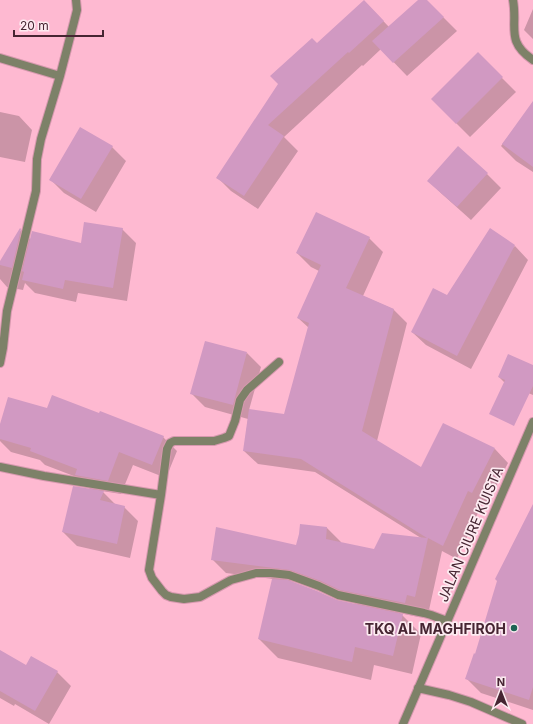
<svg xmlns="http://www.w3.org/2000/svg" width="533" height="724" viewBox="0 0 533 724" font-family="Inter,sans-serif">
  <rect width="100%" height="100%" fill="#feb9d1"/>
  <path fill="#0003" fill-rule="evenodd" d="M420,0H426L457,31L407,76L381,49L363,66L362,65L284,137L298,151L258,209L231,191L217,177L317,44L364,1L389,27Z
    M533,9V39L524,30Z
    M482,58L516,92L470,137L432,99Z
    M533,103V172L516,161L501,146Z
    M0,112L19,116L32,130L25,162L0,157Z
    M112,147L126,161L96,212L64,193L50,179Z
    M487,174L501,188L471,220L442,194L428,180Z
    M122,229L136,243L127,301L78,293L76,302L35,293L25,283L23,290L7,287L0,279V263L21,230L31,240L82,244Z
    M369,238L383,252L363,296L393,309L407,323L377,441L422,469L495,449L508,463L486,506L482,504L457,559L442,551L429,610L421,608L419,617L400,613L421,634L412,674L374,665L371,680L278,658L259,639L273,579L226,573L212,559L296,546L327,528L341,542V543L375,550L421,538L315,472L258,464L244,451L248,419L205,407L191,393L247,353L261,367L249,410L285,415L309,328L298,318L319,271L311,267L297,253ZM289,581L305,583L336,594L358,605L336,601Z
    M515,246L528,260L471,369L426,345L412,332L447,297Z
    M533,366V395L506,384L499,377Z
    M47,409L163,437L177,451L166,478L133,465L121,494L102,491L116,505L124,507L138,521L130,558L77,546L63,532L91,490L79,478L45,465L40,460L11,452L0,441V427Z
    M533,513V710L481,693L467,679Z
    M0,651L26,666L57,672L71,686L49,724L15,704L14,706L0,698Z"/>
  <path fill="#d199c2" d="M364,0L384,21L349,53L348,52L268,125L284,136L244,196L216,178L278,84L270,76L312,38L317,43Z
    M418,0H427L444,17L393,63L372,41Z
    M478,52L503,77L456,124L431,99Z
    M533,101V167L502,144Z
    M80,127L113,146L81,199L49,180Z
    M458,146L488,173L457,207L427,181Z
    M316,212L370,237L346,288L394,309L362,431L421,467L443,423L495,448L472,493L468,491L443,546L428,538L415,597L407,595L405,603L340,590L321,581L290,570L211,560L216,527L296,545L299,534L300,524L327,527L326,539L374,549L382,533L427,538L301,459L243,451L249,409L284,414L309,323L297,318L321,265L296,253Z
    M84,222L123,228L113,288L65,280L63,289L22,280L24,272L22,271L32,231L81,243Z
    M20,228L21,229L12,268L0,265V261Z
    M490,228L515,245L457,356L411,332L433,288L447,295Z
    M205,341L247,352L233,405L190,394Z
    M508,354L533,365V386L514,426L489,414L505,380L498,377Z
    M52,395L99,413L100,411L164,436L152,465L119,452L108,481L75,475L77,469L30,451L31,448L0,439V424L8,397L47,408Z
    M73,486L104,491L100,500L125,506L117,544L62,532Z
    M533,504V687L529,700L465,679L474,653L475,654L497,581L495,579Z
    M272,579L288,580L317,591L337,600L403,614L393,656L355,647L352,662L258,639Z
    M0,650L26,665L31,656L58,671L35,711L0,691Z"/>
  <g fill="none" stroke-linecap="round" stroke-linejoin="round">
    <g stroke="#d698ae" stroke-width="10">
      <path id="street" d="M513,0C518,27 505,41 533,60
        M0,58L60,76
        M0,363L3,348L7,311L36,191L37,159L41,139L60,76L74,22L77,10L76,0
        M0,467L44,476L161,495L149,570L152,578L162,591L166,595L171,597L184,599L200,597L231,580L256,573H271L289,575L319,586L338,595L424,613L431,615L447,621
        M161,495L167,449L170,443L174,441H214L224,438L229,436L235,421L240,400L247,390L279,362
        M418,688L449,695L471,702L522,724
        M403,724L533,422"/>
    </g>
    <use href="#street" stroke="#7d8168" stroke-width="8"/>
  </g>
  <circle fill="#1e6354" stroke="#fdebf1" stroke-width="1.5" cx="514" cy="628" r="4"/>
  <g text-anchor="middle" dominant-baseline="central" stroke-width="3.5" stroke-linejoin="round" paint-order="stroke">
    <g font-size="14" fill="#462532" stroke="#fdebf1">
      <text transform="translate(470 534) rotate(-67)">JALAN CIURE KUISTA</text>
    </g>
    <g font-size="14" font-weight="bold" fill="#462532" stroke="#fdebf1" text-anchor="end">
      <text x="506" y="628">TKQ AL MAGHFIROH</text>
    </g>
  </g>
  <g transform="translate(501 692)" stroke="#fdebf1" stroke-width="3" paint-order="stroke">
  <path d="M0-3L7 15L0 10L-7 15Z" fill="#462532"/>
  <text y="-6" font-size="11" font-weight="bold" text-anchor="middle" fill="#462532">N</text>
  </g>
  <path d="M14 30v6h89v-6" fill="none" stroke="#462532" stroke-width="2"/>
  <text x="20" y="30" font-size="12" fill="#462532" stroke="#fdebf1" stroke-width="3" paint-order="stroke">20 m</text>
</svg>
